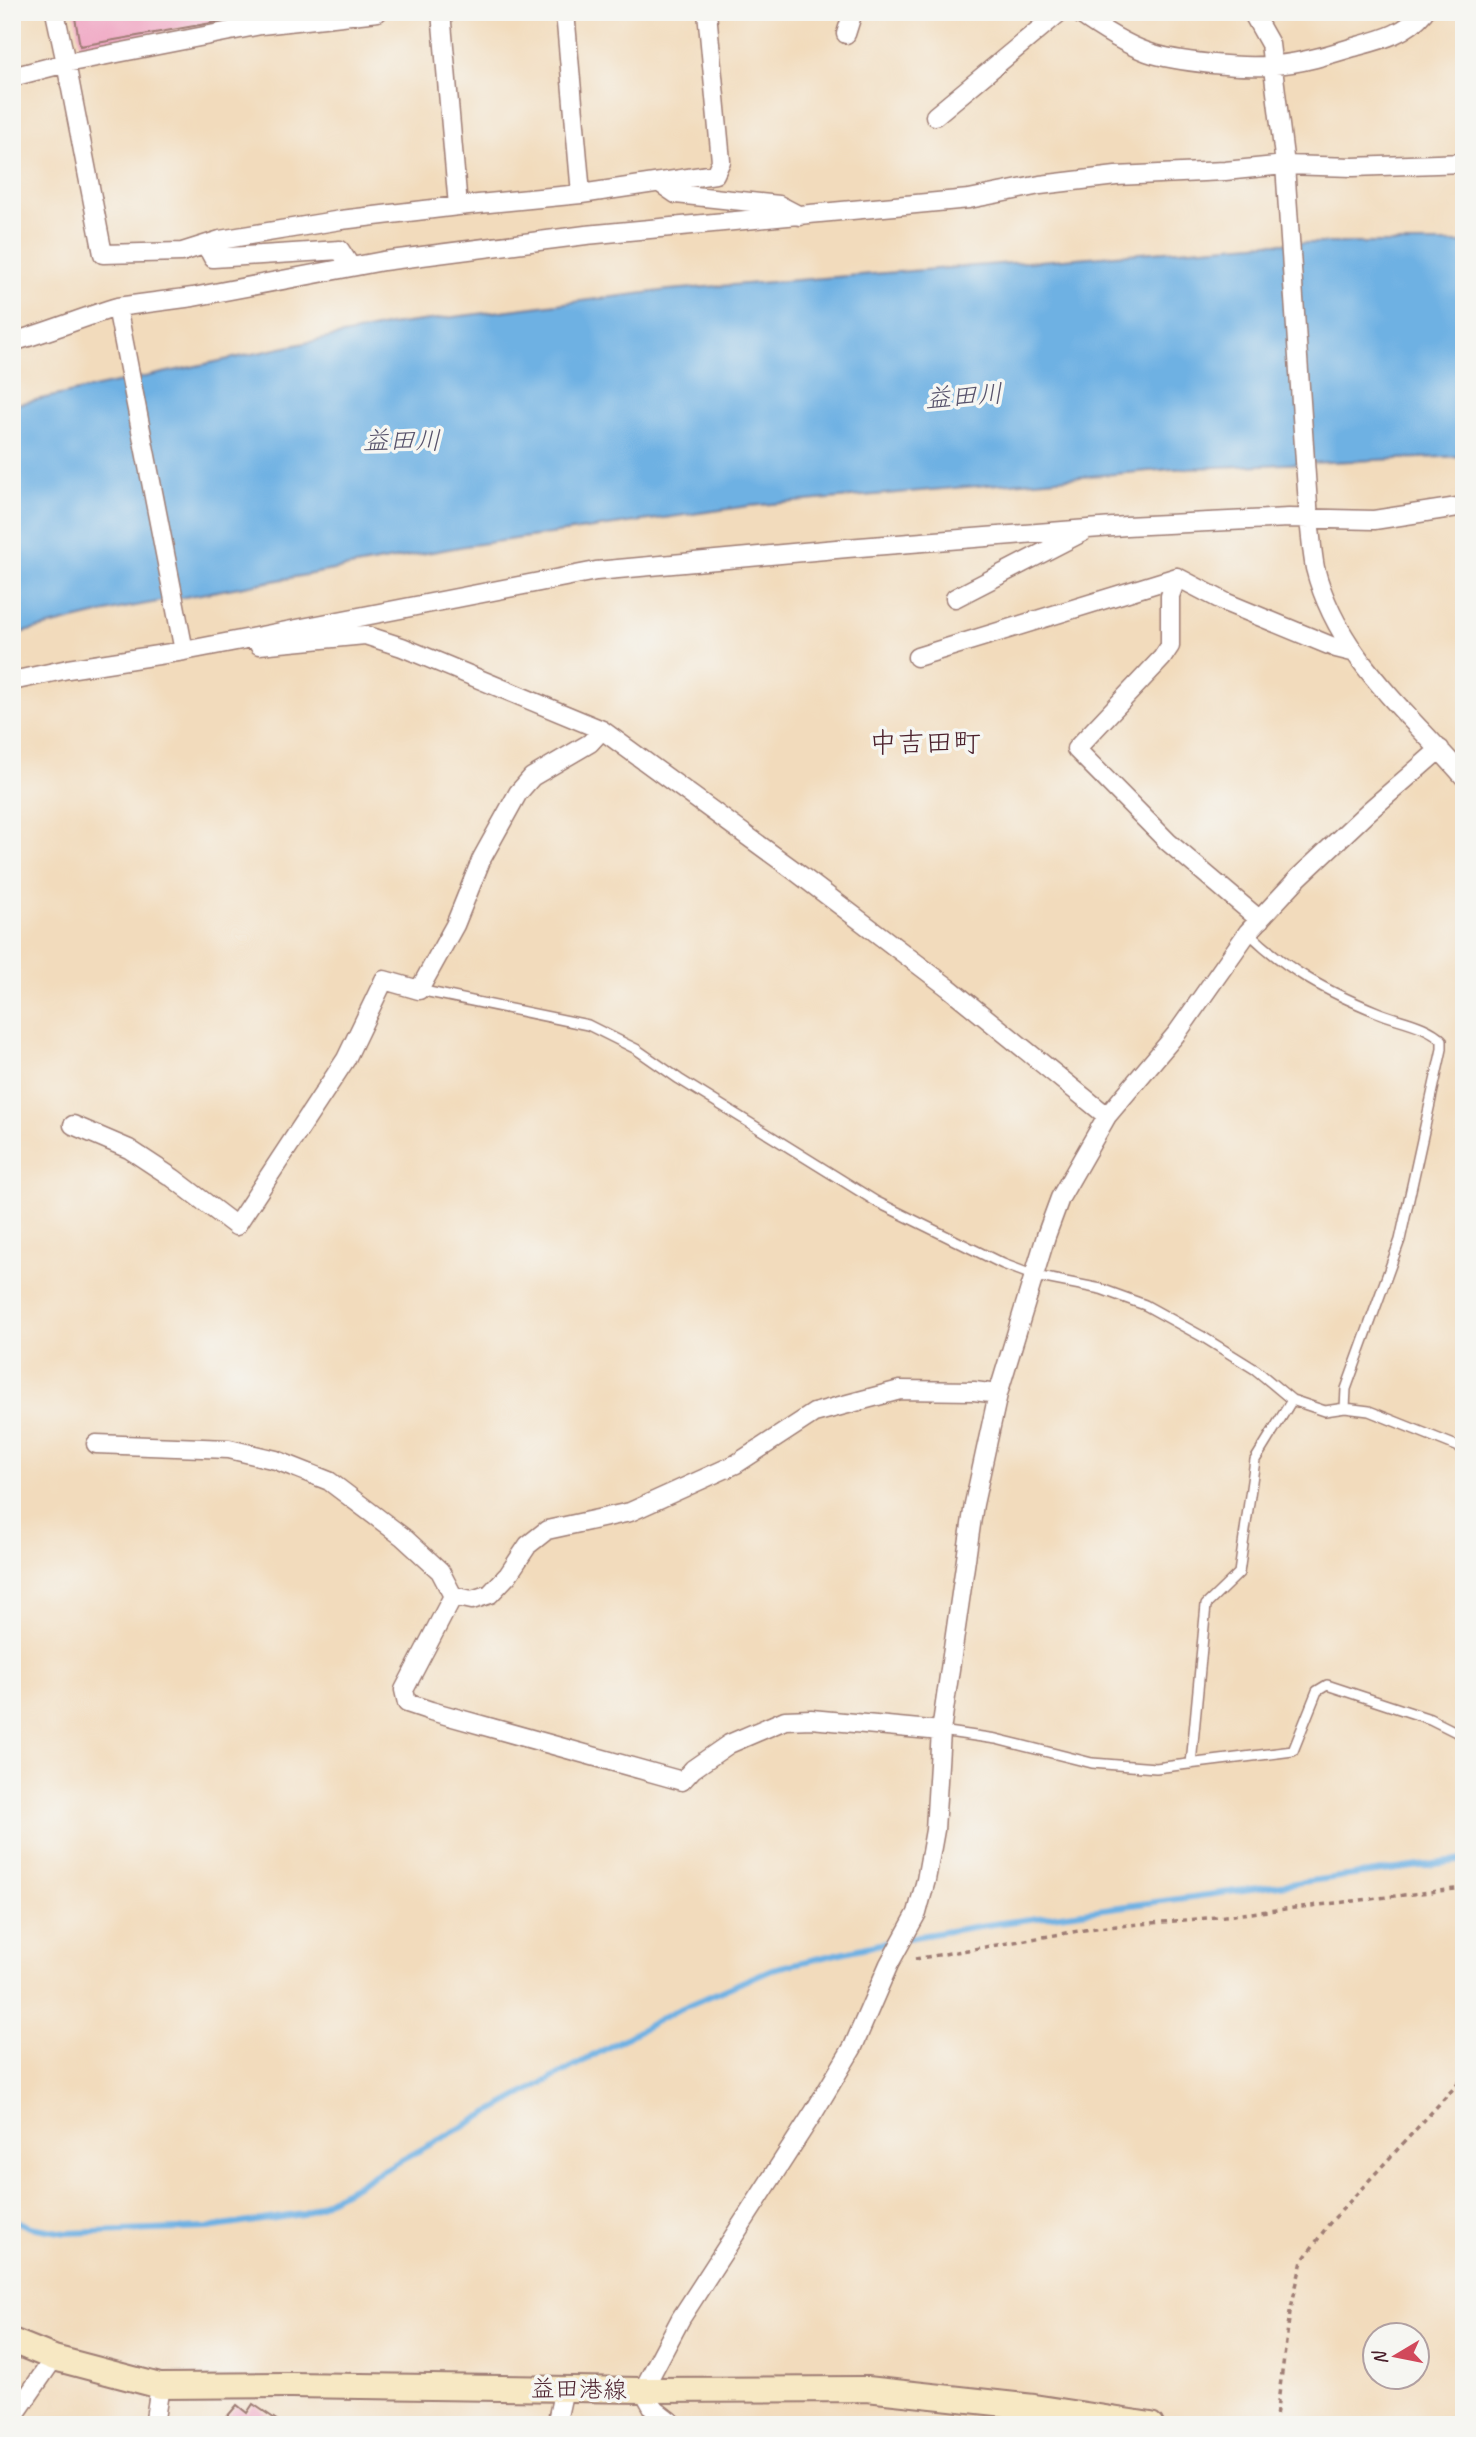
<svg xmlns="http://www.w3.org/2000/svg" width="1476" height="2437" viewBox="0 0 1476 2437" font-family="Caveat,'Klee One',sans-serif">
  <rect width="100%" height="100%" fill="#f6f6f2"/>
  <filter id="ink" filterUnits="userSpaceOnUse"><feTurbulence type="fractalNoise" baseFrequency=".0143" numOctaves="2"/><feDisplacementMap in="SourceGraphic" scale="14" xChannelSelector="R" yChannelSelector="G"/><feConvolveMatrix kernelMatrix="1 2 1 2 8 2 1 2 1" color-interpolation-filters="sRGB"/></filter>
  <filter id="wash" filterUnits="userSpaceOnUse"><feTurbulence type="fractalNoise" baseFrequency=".00686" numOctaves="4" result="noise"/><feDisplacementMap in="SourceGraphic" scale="28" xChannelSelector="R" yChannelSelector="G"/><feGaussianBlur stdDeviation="1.57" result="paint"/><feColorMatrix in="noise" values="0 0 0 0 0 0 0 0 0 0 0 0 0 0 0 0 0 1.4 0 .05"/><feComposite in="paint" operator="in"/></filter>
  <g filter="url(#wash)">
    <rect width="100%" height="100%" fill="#f2dbbc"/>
    <path fill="#6eb1e3" stroke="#5c6887" stroke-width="2" d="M1267,243H1464V456L1172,469L749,506L465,546L119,609L12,635V405L390,325L669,290Z"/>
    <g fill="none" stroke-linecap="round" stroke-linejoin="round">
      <path stroke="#6eb1e3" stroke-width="6" d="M908,1938L979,1926L1464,1860
        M12,2219L30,2227L66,2233L208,2228L303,2214L673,2012L772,1969L897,1940"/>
    </g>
    <g id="blocks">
      <path fill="#f0a3c1" d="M74,12H223V21L80,46Z
        M253,2404L284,2425H220L237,2405L247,2413Z"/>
    </g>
  </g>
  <g filter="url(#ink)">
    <use href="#blocks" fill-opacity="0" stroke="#9e7d74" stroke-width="2"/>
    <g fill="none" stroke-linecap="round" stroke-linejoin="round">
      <g stroke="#9e7d74" stroke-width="12">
        <path id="lane" d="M1248,932C1288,971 1326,991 1377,1012C1398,1021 1426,1024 1442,1040V1049L1400,1240L1346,1389L1345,1408
          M419,990L588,1025L636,1049L679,1079L877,1202L1003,1264L1035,1276L1101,1289L1145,1305L1203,1337L1256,1370L1292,1400L1325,1411L1345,1408L1369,1411L1464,1449
          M941,1731L996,1739L1092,1763L1156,1768L1293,1751L1317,1691L1327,1685L1430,1719L1464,1736
          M1191,1764L1206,1605L1239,1573L1255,1460L1292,1400"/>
      </g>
      <g stroke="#9e7d74" stroke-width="21">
        <path id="street" d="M378,12L261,25L66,63L103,254L182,252L220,240L341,220L458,206
          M441,12L458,206L581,194L715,174L721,161L707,12
          M565,12L581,194
          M1077,12C1098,27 1122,43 1147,52C1176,62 1244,69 1275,65C1302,63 1328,55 1354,47C1380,40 1406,34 1424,12
          M1252,12L1270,44L1285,165L1309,520C1311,535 1312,552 1315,568C1337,656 1407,711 1464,777
          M846,34L853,12
          M12,77L66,63L55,12
          M935,116L1060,12
          M660,183L676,194L779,205L800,216
          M206,245L213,258L340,250L351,267
          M12,342C48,332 81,318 117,307
          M1177,577L1170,596V646L1162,658L1076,749L1168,842L1260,920
          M955,598L1083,532
          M259,645L365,635L402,647L602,730L795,871L949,988L1107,1116
          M184,651L117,307L193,297L383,261L586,235L969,199L1040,185L1116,176L1225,171L1285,165L1353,167L1464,163
          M917,657L1177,577L1227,603L1336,648L1352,652
          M12,681L68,669L184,651L596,571L847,548L1126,526L1289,518L1374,520L1464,506
          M73,1125L129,1149L173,1178L236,1226L346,1059L384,980L419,990L455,925L482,858L518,793L532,777L590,743L602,730
          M96,1444L229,1449L276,1460L329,1481L403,1537L440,1571L453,1596
          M941,1731L811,1719L785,1720L729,1744L693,1769L682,1781L431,1711L407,1703L404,1690L453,1596L472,1600L490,1594L508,1575L528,1545L547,1530L630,1512L736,1464L814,1413L900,1390L974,1391L998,1394
          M12,2419L54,2358
          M154,2425L160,2386
          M556,2425L564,2389
          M675,2425L653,2408L643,2390L681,2318L814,2112L853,2047L889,1964L917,1913L926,1880L935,1830L941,1731L974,1504L998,1394L1046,1236L1060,1198L1107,1116L1177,1033L1248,932L1299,877L1369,811L1440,749"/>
      </g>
      <g stroke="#9e7d74" stroke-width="28">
        <path id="secondary" d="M12,2341L54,2358L160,2386L291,2385L643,2390L867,2389L1034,2407L1151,2425"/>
      </g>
      <path stroke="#9e7d74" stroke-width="3.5" stroke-dasharray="5 5" stroke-linecap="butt" d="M915,1959L1096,1928L1208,1918L1464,1888
        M1275,2425L1290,2312L1302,2261L1329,2224L1464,2077"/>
      <use href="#lane" stroke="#fff" stroke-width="9"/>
      <use href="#street" stroke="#fff" stroke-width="18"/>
      <use href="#secondary" stroke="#f7e8c3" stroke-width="24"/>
    </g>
  </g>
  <g text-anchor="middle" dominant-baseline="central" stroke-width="7" stroke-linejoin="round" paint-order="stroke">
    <g font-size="24" fill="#4a1f2b" stroke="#f6f6f2">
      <text transform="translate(579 2389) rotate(1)">益田港線</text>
    </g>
    <g font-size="26" font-style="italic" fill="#57526b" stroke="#f6f6f2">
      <text transform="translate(964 396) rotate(-4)">益田川</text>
      <text x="402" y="440">益田川</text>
    </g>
    <g font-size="28" fill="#4a1f2b" stroke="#f6f6f2">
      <text x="925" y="742">中吉田町</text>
    </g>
  </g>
  <rect width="1476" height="2437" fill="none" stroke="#f6f6f2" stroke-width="42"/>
  <g transform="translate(1396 2356) rotate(260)"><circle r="33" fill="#f6f6f2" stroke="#b1a0a2" stroke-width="2"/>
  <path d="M0-5L12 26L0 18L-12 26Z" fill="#d1495b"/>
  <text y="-10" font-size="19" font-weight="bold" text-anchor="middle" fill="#4a1f2b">N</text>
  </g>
</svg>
